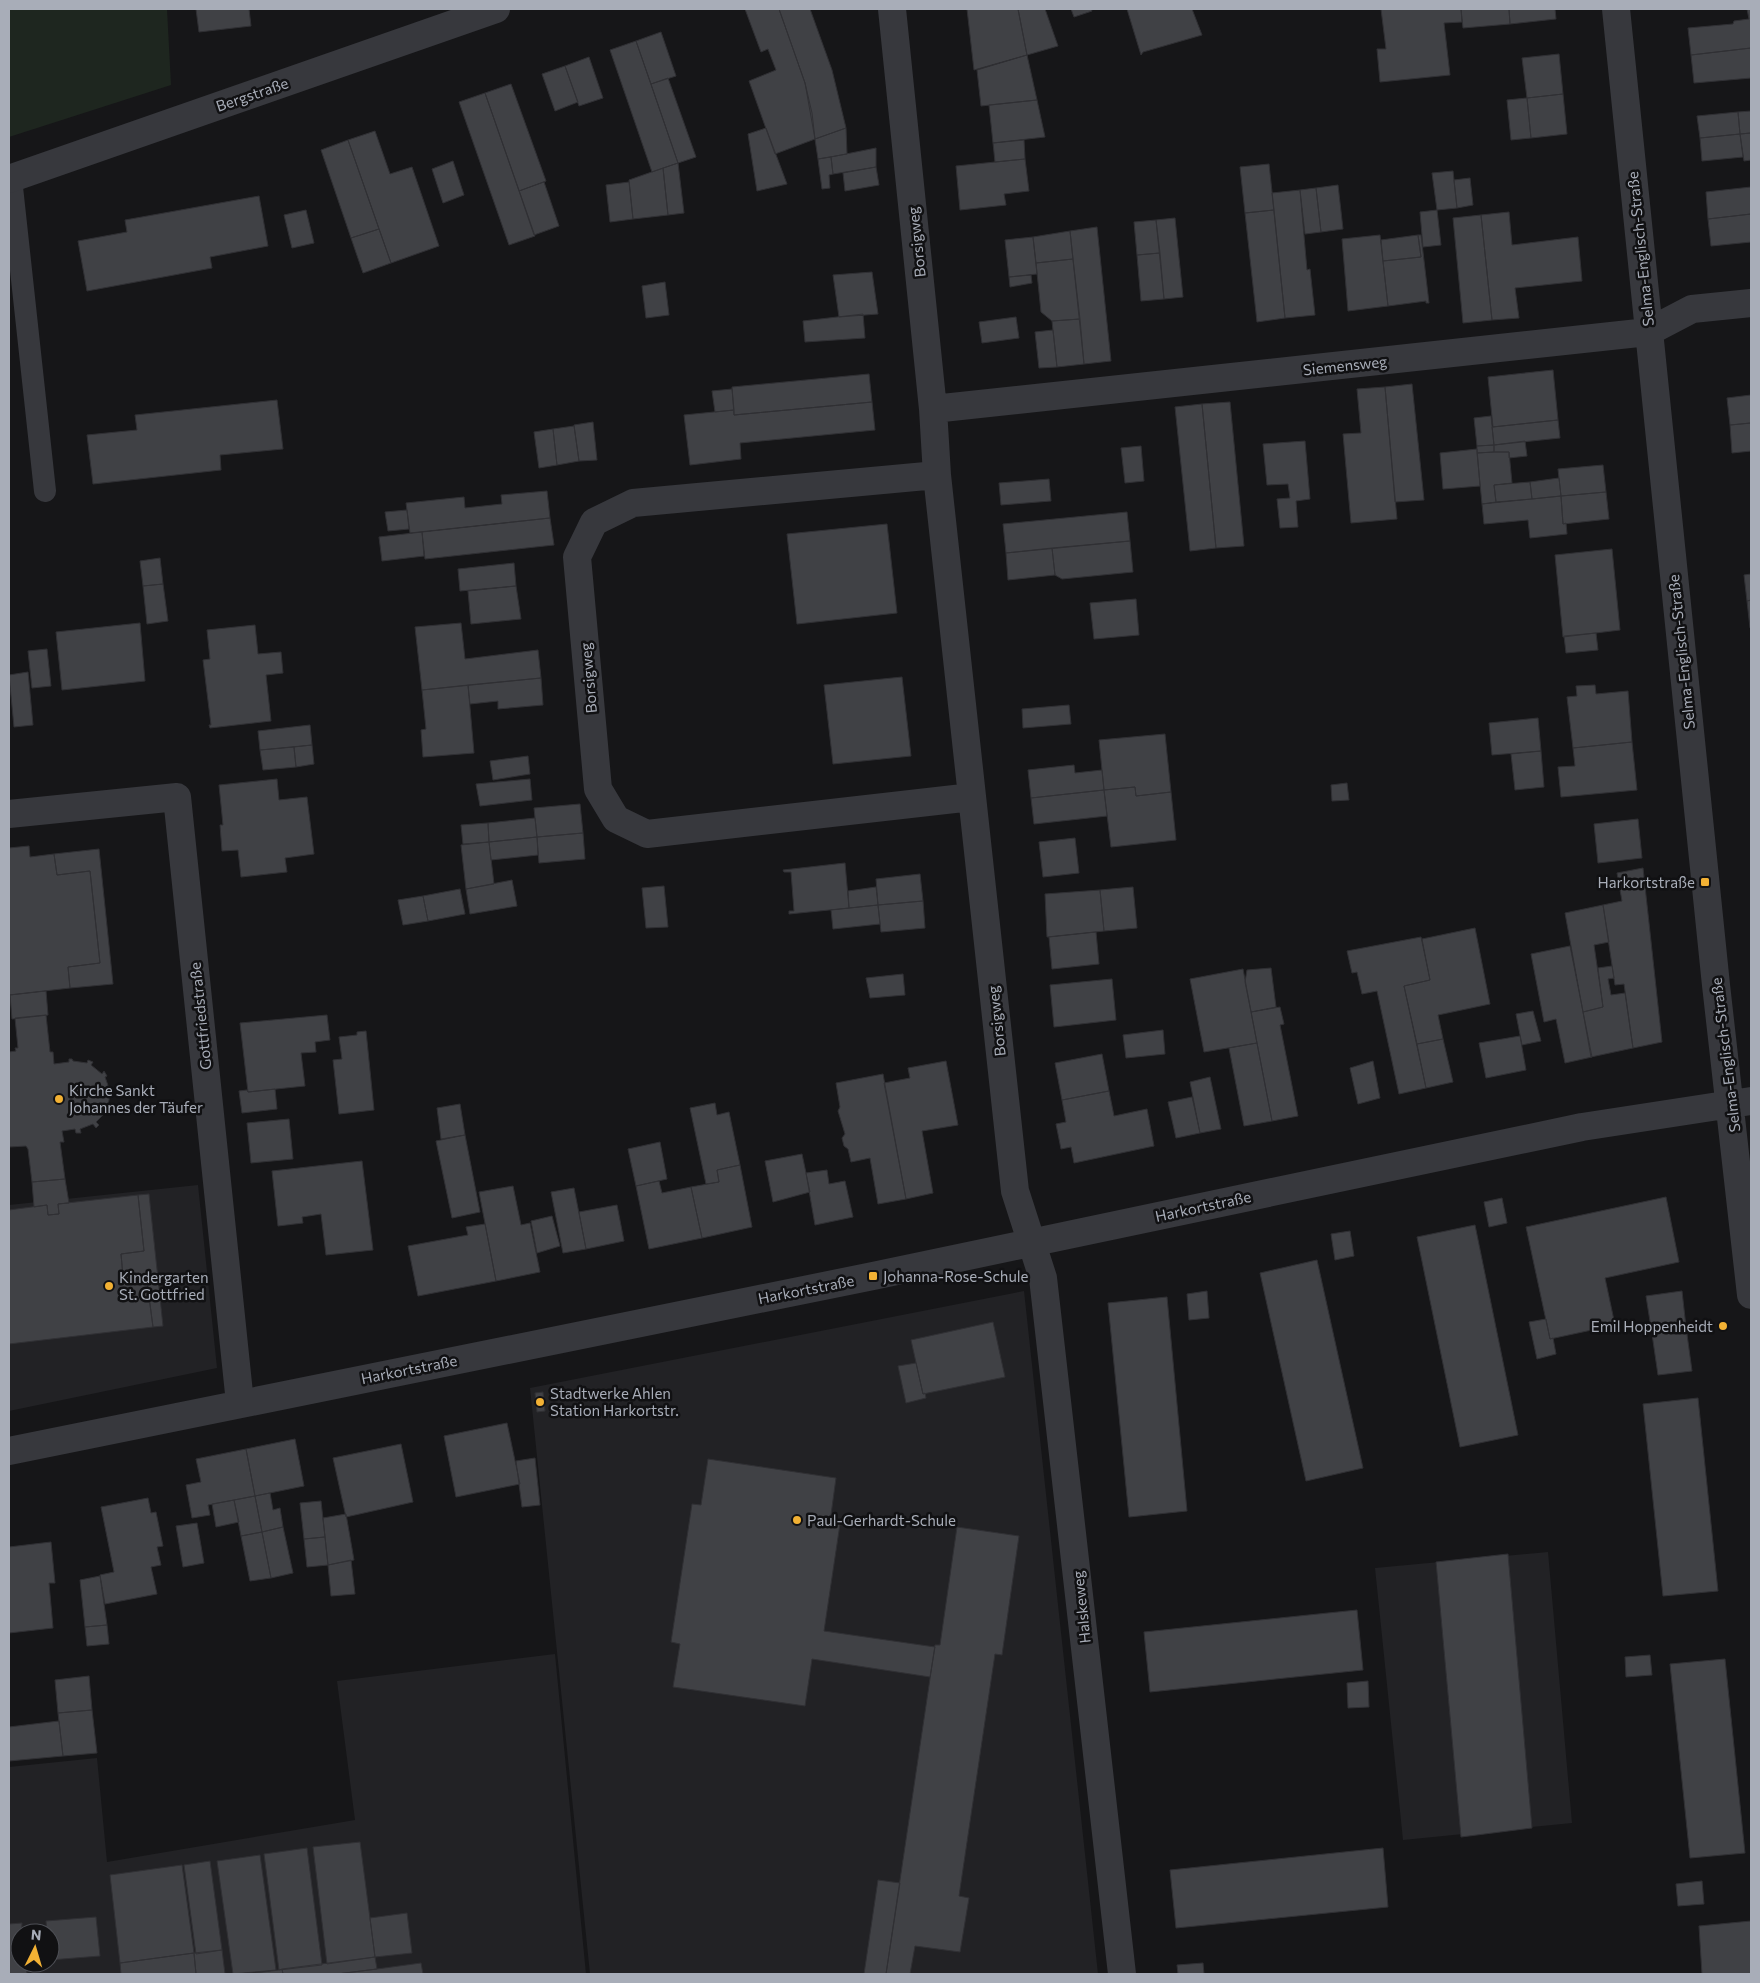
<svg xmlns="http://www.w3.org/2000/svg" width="1760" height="1983" viewBox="0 0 1760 1983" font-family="Commissioner,sans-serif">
  <rect width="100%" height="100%" fill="#161618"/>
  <path fill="#222225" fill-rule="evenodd" d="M198,1185L217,1368L9,1411V1205Z
    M1024,1291L1098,1974H590L530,1388Z
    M1548,1552L1572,1823L1403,1840L1375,1568Z
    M555,1654L586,1974H9V1767L97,1758L107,1862L355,1820L337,1681ZM20,1933H50V1963H20Z"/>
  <path fill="#1e261f" d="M9,9H167L171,85L9,137Z"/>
  <path fill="#404145" stroke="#303034" d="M196,9H249L251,26L199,32Z
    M745,9H779L805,83L812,113L815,139L775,154L749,81L776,70L768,49L761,52Z
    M779,9H810L832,70L846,128L815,139L805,83Z
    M967,9H1018L1027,55L974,70Z
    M1018,9H1045L1058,46L1027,55Z
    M1071,9H1091L1092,11L1074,17Z
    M1127,9H1192L1202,35L1143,52L1141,55Z
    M1381,9H1461L1462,22L1444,23L1450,75L1380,82L1377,49H1386Z
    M1461,9H1509L1510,24L1463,28Z
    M1509,9H1555L1556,19L1510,24Z
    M1747,9H1751V48L1691,55L1688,28L1733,24L1734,21L1749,19Z
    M661,32L676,76L651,84L636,41Z
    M636,41L678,163L652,172L610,50Z
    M1751,48V78L1694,83L1691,55Z
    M1559,54L1563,94L1527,98L1522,58Z
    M1027,55L1037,100L981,106L977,70Z
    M589,57L603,98L579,106L565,66Z
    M565,66L578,102L555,111L542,74Z
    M668,78L696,157L678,163L651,84Z
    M511,84L546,181L519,191L485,93Z
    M485,93L535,236L509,245L459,102Z
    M1563,94L1567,134L1531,138L1527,98Z
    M1527,98L1531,138L1511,140L1507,100Z
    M1037,100L1045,137L993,143L989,105Z
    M1751,111V133L1740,134L1738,112Z
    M1738,112L1740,134L1700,138L1697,116Z
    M766,128L787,184L757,191L748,134Z
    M846,128L847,154L818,159L815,139Z
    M375,131L390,174L412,167L439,246L391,263L348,140Z
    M1751,133V160L1744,161L1740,134Z
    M1740,134L1743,157L1702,161L1700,138Z
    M348,140L379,229L351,238L321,150Z
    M1024,140L1025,159L995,162L993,143Z
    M876,148V167L833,174L831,157Z
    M831,157L833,174L829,175L830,188L822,189L818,159Z
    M1025,159L1029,191L1004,194L1006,205L960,210L956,166Z
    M453,161L464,195L443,203L432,169Z
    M678,163L684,213L668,215L663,168Z
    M1269,164L1274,210L1245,213L1240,167Z
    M876,167L879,185L845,191L843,173Z
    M663,168L668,215L633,219L629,180Z
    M1453,171L1457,208L1437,210L1432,173Z
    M1470,178L1473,205L1457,208L1454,180Z
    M544,182L559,226L534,235L519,191Z
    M629,182L633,219L610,222L606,185Z
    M1338,185L1343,229L1321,232L1316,188Z
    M1751,187V214L1708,219L1706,192Z
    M1316,188L1321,232L1305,234L1300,190Z
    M1300,190L1307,270L1310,269L1315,315L1285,318L1272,193Z
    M259,196L268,246L210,257L212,268L87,291L78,241L127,232L125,220Z
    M306,210L314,243L292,248L284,215Z
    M1274,210L1285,318L1257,322L1245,213Z
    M1437,210L1441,245L1423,247L1420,212Z
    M1509,212L1512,245L1578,237L1582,281L1515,288L1519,318L1492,320L1481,215Z
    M1751,214V242L1711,246L1708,219Z
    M1481,215L1492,320L1463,323L1453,218Z
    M1175,218L1183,297L1164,299L1156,220Z
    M1156,220L1160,253L1137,255L1134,222Z
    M1097,227L1111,361L1084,364L1070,231Z
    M379,229L391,263L363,273L351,238Z
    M1070,231L1073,259L1036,263L1033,237Z
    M1380,235L1388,306L1348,311L1342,239Z
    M1418,235H1421L1429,303H1426V301L1388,306L1383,261L1421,257Z
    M1418,235L1421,257L1383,261L1381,240Z
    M1033,237L1037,274L1009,277L1005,240Z
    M1160,253L1164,299L1141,301L1137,255Z
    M1073,259L1080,319L1052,321L1041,312L1036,263Z
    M872,272L878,314L839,317L833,275Z
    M1031,275L1032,283L1010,287L1009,277Z
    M665,282L669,315L646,318L642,286Z
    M863,314L865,338L805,342L803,321Z
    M1016,317L1019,338L982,343L979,322Z
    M1080,319L1084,364L1057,367L1052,321Z
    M1053,330L1057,367L1039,368L1035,332Z
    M1553,370L1558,420L1493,427L1488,377Z
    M869,374L872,402L734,415L732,387Z
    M1412,384L1424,500L1395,502L1385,387Z
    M1385,387L1397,519L1351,523L1343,434L1361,433L1357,389Z
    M732,389L734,410L715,412L712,391Z
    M1751,395V423L1730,425L1727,398Z
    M277,400L283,449L220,455L221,470L93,484L87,435L137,430L135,415Z
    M872,402L875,430L740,443L741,459L690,465L684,415L734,410V415Z
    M1230,402L1244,546L1216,548L1202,404Z
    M1202,404L1216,548L1190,551L1175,407Z
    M1491,416L1494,445L1477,446L1474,418Z
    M1558,420L1560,438L1494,445L1492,427Z
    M593,422L597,460L579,461L574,425Z
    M1751,423V451L1732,453L1730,425Z
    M574,426L579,461L557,465L553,429Z
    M553,429L557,465L539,468L534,432Z
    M1305,441L1310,499L1296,501L1298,527L1280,528L1277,499L1290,498L1288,484L1267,485L1263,444Z
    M1525,441L1527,456L1509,458V452H1494V445Z
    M1494,445V452L1477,453V446Z
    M1141,446L1144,481L1125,483L1121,448Z
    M1477,449L1480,486L1443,489L1440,453Z
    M1494,452H1509L1512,483L1494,485L1496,502L1482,504L1477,453Z
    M1603,465L1606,492L1561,496L1558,469Z
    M1559,478L1561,496L1532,499L1530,482Z
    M1049,479L1051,501L1001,505L999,483Z
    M1530,482L1532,499L1496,502L1494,485Z
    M547,491L550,518L410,533L406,503L464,497L465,508L502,504L501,495Z
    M1606,492L1609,519L1563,524L1561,496Z
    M1561,496L1563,524L1566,523L1567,534L1530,538L1528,520L1484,524L1482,504Z
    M407,510L409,529L388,531L385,512Z
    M1127,512L1130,541L1006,553L1003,524Z
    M550,518L554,545L425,559L422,532Z
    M887,524L897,613L797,624L787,534Z
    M422,532L424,556L382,561L379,537Z
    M1130,541L1133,572L1062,579L1055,575L1052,548Z
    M1052,548L1055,575L1008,580L1006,553Z
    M1612,549L1620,630L1563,637L1555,555Z
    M160,558L163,584L143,586L140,561Z
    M514,563L516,586L460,591L458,569Z
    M1751,574V600L1747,601L1744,575Z
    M163,584L168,621L147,624L143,586Z
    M516,586L521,619L471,624L468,591Z
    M1136,599L1139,635L1094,639L1090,603Z
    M1751,600V628H1750L1747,601Z
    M140,623L145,681L62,690L56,632Z
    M461,623L465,659L538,650L541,678L422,690L415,627Z
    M255,625L258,654L281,652L283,673L266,675L271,721L210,728L209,725H211L203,660L210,659L207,630Z
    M1596,633L1598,650L1566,653L1564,636Z
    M47,649L51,686L32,688L28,651Z
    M28,672L33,725L14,727L9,675Z
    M902,677L911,756L833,764L824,685Z
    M541,678L543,705L498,709V701L470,704L468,685Z
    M468,685L474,753L423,757L421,730L426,729L422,690Z
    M1595,685L1596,694L1628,691L1632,742L1573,748L1567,697L1577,696L1576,686Z
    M1069,705L1071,724L1023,728L1022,709Z
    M1538,718L1541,751L1492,755L1489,723Z
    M310,725L312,745L260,750L258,731Z
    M1165,734L1171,792L1136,796L1135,787L1104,790L1099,740Z
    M1632,742L1637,790L1561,797L1558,767L1575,766L1573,748Z
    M312,745L314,764L296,767L294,747Z
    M294,747L296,767L263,770L260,750Z
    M1541,751L1544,787L1515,790L1511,754Z
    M528,756L530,774L493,780L490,761Z
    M1074,765L1075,773L1102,770L1104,790L1031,798L1028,770Z
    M277,779L279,800L307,797L314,854L285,858L287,872L241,877L238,850L222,851L220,825H223L219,785Z
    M530,779L532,800L480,806L476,784Z
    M1347,783L1349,800L1332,801L1331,785Z
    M1135,787L1136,796L1171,792L1176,840L1111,847L1104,790Z
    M1104,790L1107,816L1034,824L1031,798Z
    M580,804L583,833L537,837L534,808Z
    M535,818L537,837L489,842L488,823Z
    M1638,819L1642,858L1598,863L1594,824Z
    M488,823L489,842L463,844L461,825Z
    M583,833L585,859L539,863L537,837Z
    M537,837L538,855L491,860L489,842Z
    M1075,838L1079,873L1043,877L1039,842Z
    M489,842L494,884L466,889L461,845Z
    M29,846L30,857L54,854L57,875L90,871L100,963L68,967L70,988L9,995V848Z
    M99,849L113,984L70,988L68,967L100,963L90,871L57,875L54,854Z
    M845,863L849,908L789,914V911H794L791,872H784L783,870Z
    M1643,868L1662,1042L1633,1048L1624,984L1615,985L1603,905L1622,901L1617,873Z
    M920,874L923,901L878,905L876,879Z
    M512,880L517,906L470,914L466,889Z
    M664,886L668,927L646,928L642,888Z
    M876,887L878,905L849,908L848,891Z
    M1133,887L1137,928L1104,931L1100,890Z
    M460,889L465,914L428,921L423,896Z
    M1100,890L1104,931L1047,937L1045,894Z
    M423,896L428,921L403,925L398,900Z
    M923,901L925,928L881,932L878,905Z
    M878,905L880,924L833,929L831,910Z
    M1603,905L1609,942L1594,945L1603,1007L1583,1012L1565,913Z
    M1475,928L1490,1004L1438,1015L1443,1039L1417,1044L1404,986L1430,980L1422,939Z
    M1096,932L1099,964L1052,969L1049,937Z
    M1421,937L1430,980L1404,986L1426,1088L1399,1094L1377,991L1362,994L1357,972L1352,973L1347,951Z
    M1570,946L1592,1057L1565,1063L1556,1019L1544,1022L1531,954Z
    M1612,966L1614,978L1608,979L1611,995L1625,993L1633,1048L1591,1057L1583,1012L1603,1007L1598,968Z
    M1271,968L1276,1007L1251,1012L1245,982L1247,970Z
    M1243,969L1257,1043L1204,1052L1190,979Z
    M903,974L905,995L870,998L866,978Z
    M1112,979L1116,1020L1054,1027L1050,985Z
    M46,991L48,1015L12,1019L10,995Z
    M1280,1007L1284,1024L1280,1025L1298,1116L1272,1121L1251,1012Z
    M1533,1011L1541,1041L1522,1045L1516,1014Z
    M46,1015L50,1052H53L54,1064L69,1062V1059H72L73,1061L87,1063L88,1060L93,1062L91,1065L102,1074L104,1071L107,1076L105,1077L110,1091H113V1094L110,1095L107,1109L110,1111L108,1114L105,1113L96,1122L99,1125L96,1128L93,1124L80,1129L81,1133H76L75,1129L62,1131L64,1142H60L65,1179L32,1182L28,1149L26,1146L9,1147V1052L16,1051L15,1048H18L15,1018Z
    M327,1015L330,1040L315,1042L316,1052L301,1053L305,1086L248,1092L240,1023Z
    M1163,1030L1165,1054L1126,1058L1123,1035Z
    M366,1031L374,1110L339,1114L333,1060L342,1059L339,1037L357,1035V1032Z
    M1520,1036L1526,1070L1486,1078L1479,1043Z
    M1443,1039L1453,1082L1426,1088L1417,1044Z
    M1257,1043L1272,1121L1244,1126L1229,1048Z
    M1102,1054L1109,1091L1062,1100L1055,1063Z
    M946,1061L958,1125L922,1131L933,1193L906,1199L884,1083L910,1078L908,1068Z
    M1373,1061L1380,1098L1358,1104L1350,1068Z
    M883,1074L906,1199L878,1204L870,1158L851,1162L848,1149L844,1146L842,1138L845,1134L838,1111L840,1107L836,1083Z
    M1210,1077L1221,1129L1200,1133L1190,1082Z
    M275,1089L277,1109L242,1113L239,1091L247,1090L248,1092Z
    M1109,1091L1114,1116L1147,1109L1154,1146L1074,1163L1071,1147L1061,1149L1056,1124L1066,1122L1062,1100Z
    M1192,1097L1200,1133L1176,1138L1168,1102Z
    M715,1103L717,1115L729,1112L740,1165L717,1170L719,1182L706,1184L690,1108Z
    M460,1104L465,1135L441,1139L437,1108Z
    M289,1119L293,1159L251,1163L247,1123Z
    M465,1135L480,1212L452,1218L436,1141Z
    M660,1142L667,1179L636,1186L628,1149Z
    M802,1154L810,1192L773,1202L765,1161Z
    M362,1161L373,1250L326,1255L321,1214L302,1217L303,1223L278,1226L272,1171Z
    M740,1165L752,1227L702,1238L691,1187L719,1182L717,1170Z
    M827,1170L829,1184L845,1181L853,1217L815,1225L806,1173Z
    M65,1179L69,1203L58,1204L59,1214L48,1215L47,1205L34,1207L32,1182Z
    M659,1181L662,1193L691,1187L702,1238L649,1249L636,1186Z
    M513,1186L521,1225L530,1223L540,1272L496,1281L479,1192Z
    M574,1188L586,1249L563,1253L551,1192Z
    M149,1194L163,1326L153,1327L146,1274L123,1276L121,1254L144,1251L138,1195Z
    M138,1195L144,1251L121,1254L123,1276L146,1274L153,1327L9,1344V1210L47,1205L48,1215L59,1214L58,1204Z
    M1666,1197L1679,1262L1605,1278L1615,1325L1550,1339L1526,1227Z
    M1502,1198L1507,1223L1489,1227L1484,1202Z
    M617,1205L624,1241L586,1249L579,1212Z
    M552,1216L560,1246L537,1253L531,1221Z
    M485,1224L496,1281L418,1296L408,1246L468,1235L466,1227Z
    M1475,1225L1518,1435L1460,1447L1417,1237Z
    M1350,1231L1354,1256L1335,1260L1331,1234Z
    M1317,1260L1363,1468L1306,1481L1260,1273Z
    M1207,1291L1209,1318L1189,1320L1187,1294Z
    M1682,1291L1686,1327L1652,1334L1646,1296Z
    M1167,1297L1187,1511L1129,1517L1108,1303Z
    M1546,1319L1550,1339L1553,1338L1556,1354L1537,1359L1529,1322Z
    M993,1322L1005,1377L923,1394L911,1340Z
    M1686,1327L1692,1371L1658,1375L1652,1334Z
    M916,1363L923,1394L925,1393L926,1398L906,1403L898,1366Z
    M543,1392L545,1411L537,1412L535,1393Z
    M1698,1398L1718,1591L1663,1596L1643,1404Z
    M507,1423L520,1484L456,1497L444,1436Z
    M295,1439L304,1486L255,1496L246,1449Z
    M401,1444L413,1502L346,1517L333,1458Z
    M246,1449L255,1496L208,1505L210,1515L192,1518L186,1485L201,1482L196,1459Z
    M535,1458L540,1505L522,1507L516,1461Z
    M708,1459L836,1478L830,1522L840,1524L824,1631L935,1647L930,1677L812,1659L805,1706L673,1687L680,1644L671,1642L692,1504L701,1505Z
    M270,1493L273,1510L280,1508L283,1527L262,1532L255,1496Z
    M255,1496L262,1532L241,1536L234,1500Z
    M148,1498L151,1513L156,1512L163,1546L157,1547L161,1565L151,1567L157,1594L105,1604L100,1575L114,1572L101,1507Z
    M234,1500L239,1522L216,1527L212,1504Z
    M321,1501L325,1537L304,1539L300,1503Z
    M346,1514L354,1560L328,1565L323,1518Z
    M197,1523L204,1563L183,1567L176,1526Z
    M283,1527L293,1573L271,1578L262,1532Z
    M957,1527L1019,1536L1002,1655L995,1654L959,1896L969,1898L960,1952L915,1946L910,1974H886L935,1645H940Z
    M262,1532L271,1578L250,1581L241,1536Z
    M325,1537L328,1565L307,1567L304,1539Z
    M51,1542L55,1583H49L53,1628L9,1633V1547Z
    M1508,1554L1532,1828L1461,1837L1436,1562Z
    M351,1560L355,1594L331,1596L328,1565Z
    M100,1576L107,1625L85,1627L80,1580Z
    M1357,1610L1363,1670L1150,1692L1144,1632Z
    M107,1625L109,1644L87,1646L85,1627Z
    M1650,1655L1652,1675L1626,1677L1625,1657Z
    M1725,1659L1745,1853L1690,1858L1670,1664Z
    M89,1676L92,1710L58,1713L55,1680Z
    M1368,1681L1369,1707L1348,1708L1347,1683Z
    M92,1710L97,1753L63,1756L58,1713Z
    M59,1721L63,1756L9,1761V1727Z
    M360,1842L375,1957L327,1964L313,1847Z
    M307,1848L322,1965L279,1970L264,1854Z
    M1383,1848L1388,1907L1176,1928L1170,1870Z
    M260,1855L276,1970L233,1974L217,1861Z
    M210,1861L222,1950L196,1954L184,1865Z
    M182,1865L194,1953L120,1963L110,1875Z
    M878,1880L900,1883L886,1974H864Z
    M1702,1881L1704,1904L1678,1906L1676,1884Z
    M407,1913L412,1953L375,1957L370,1918Z
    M96,1917L100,1956L50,1960V1933H47L46,1921Z
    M1751,1921V1974H1702L1699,1926Z
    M22,1923L20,1963H26L27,1974H9V1924Z
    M222,1950L225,1974H196L194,1953Z
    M194,1953L196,1974H121L120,1963Z
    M375,1957L377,1969L337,1974H283L282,1969Z
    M421,1963L423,1974H337L377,1969Z
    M1203,1963L1204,1974H1178L1177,1965Z
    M282,1969L283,1974H248L279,1970Z"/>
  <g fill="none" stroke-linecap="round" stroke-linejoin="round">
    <path stroke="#37383d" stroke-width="22" d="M11,178L45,491"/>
    <path stroke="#37383d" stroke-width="28" d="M892,9L933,409L937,475L1015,1191L1043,1278L1122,1974
      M1616,9L1716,985L1751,1295
      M9,179L496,9
      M933,409L1648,332L1692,309L1751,303
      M937,475L633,503L594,522L577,557L598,789L616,819L647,834L972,797
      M9,814L177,797L240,1403
      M9,1451L873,1276L1582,1127L1751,1101"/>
  </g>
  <g fill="#f2b134" stroke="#111113" stroke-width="2">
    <rect x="1700" y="877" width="10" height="10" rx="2.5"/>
    <circle cx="59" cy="1099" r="5"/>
    <rect x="868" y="1271" width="10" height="10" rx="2.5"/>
    <circle cx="109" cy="1286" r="5"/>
    <circle cx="1723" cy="1326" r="5"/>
    <circle cx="540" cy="1402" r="5"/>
    <circle cx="797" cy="1520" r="5"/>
  </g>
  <g text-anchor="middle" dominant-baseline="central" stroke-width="5" stroke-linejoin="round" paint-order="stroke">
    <g font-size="15" fill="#a8adb8" stroke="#111113">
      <text transform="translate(252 94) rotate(-19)">Bergstraße</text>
      <text transform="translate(916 242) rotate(-96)">Borsigweg</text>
      <text transform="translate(1640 249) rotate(-96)">Selma-Englisch-Straße</text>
      <text transform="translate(1345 365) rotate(-6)">Siemensweg</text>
      <text transform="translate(1681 652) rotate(-96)">Selma-Englisch-Straße</text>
      <text transform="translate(588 678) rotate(-95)">Borsigweg</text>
      <text transform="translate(200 1016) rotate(-96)">Gottfriedstraße</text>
      <text transform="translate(996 1021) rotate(-96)">Borsigweg</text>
      <text transform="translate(1725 1055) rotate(-97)">Selma-Englisch-Straße</text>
      <text transform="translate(1203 1206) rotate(-12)">Harkortstraße</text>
      <text transform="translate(806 1289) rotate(-11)">Harkortstraße</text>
      <text transform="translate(409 1369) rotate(-11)">Harkortstraße</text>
      <text transform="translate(1081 1607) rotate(-96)">Halskeweg</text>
    </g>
    <g font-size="15" fill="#a8adb8" stroke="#111113" text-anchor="start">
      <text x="1695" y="882" text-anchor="end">Harkortstraße</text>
      <text x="69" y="1090">Kirche Sankt<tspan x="69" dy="17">Johannes der Täufer</tspan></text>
      <text x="883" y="1276">Johanna-Rose-Schule</text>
      <text x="119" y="1277">Kindergarten<tspan x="119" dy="17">St. Gottfried</tspan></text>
      <text x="1713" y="1326" text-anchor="end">Emil Hoppenheidt</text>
      <text x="550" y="1393">Stadtwerke Ahlen<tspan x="550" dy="17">Station Harkortstr.</tspan></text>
      <text x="807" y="1520">Paul-Gerhardt-Schule</text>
    </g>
  </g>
  <rect width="1760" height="1983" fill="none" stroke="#a8adb8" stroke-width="20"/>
  <g transform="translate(35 1948) rotate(5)"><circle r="24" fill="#111113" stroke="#4d4f55"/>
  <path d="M0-4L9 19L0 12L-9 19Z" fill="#f2b134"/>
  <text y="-8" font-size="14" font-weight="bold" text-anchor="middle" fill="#a8adb8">N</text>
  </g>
</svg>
